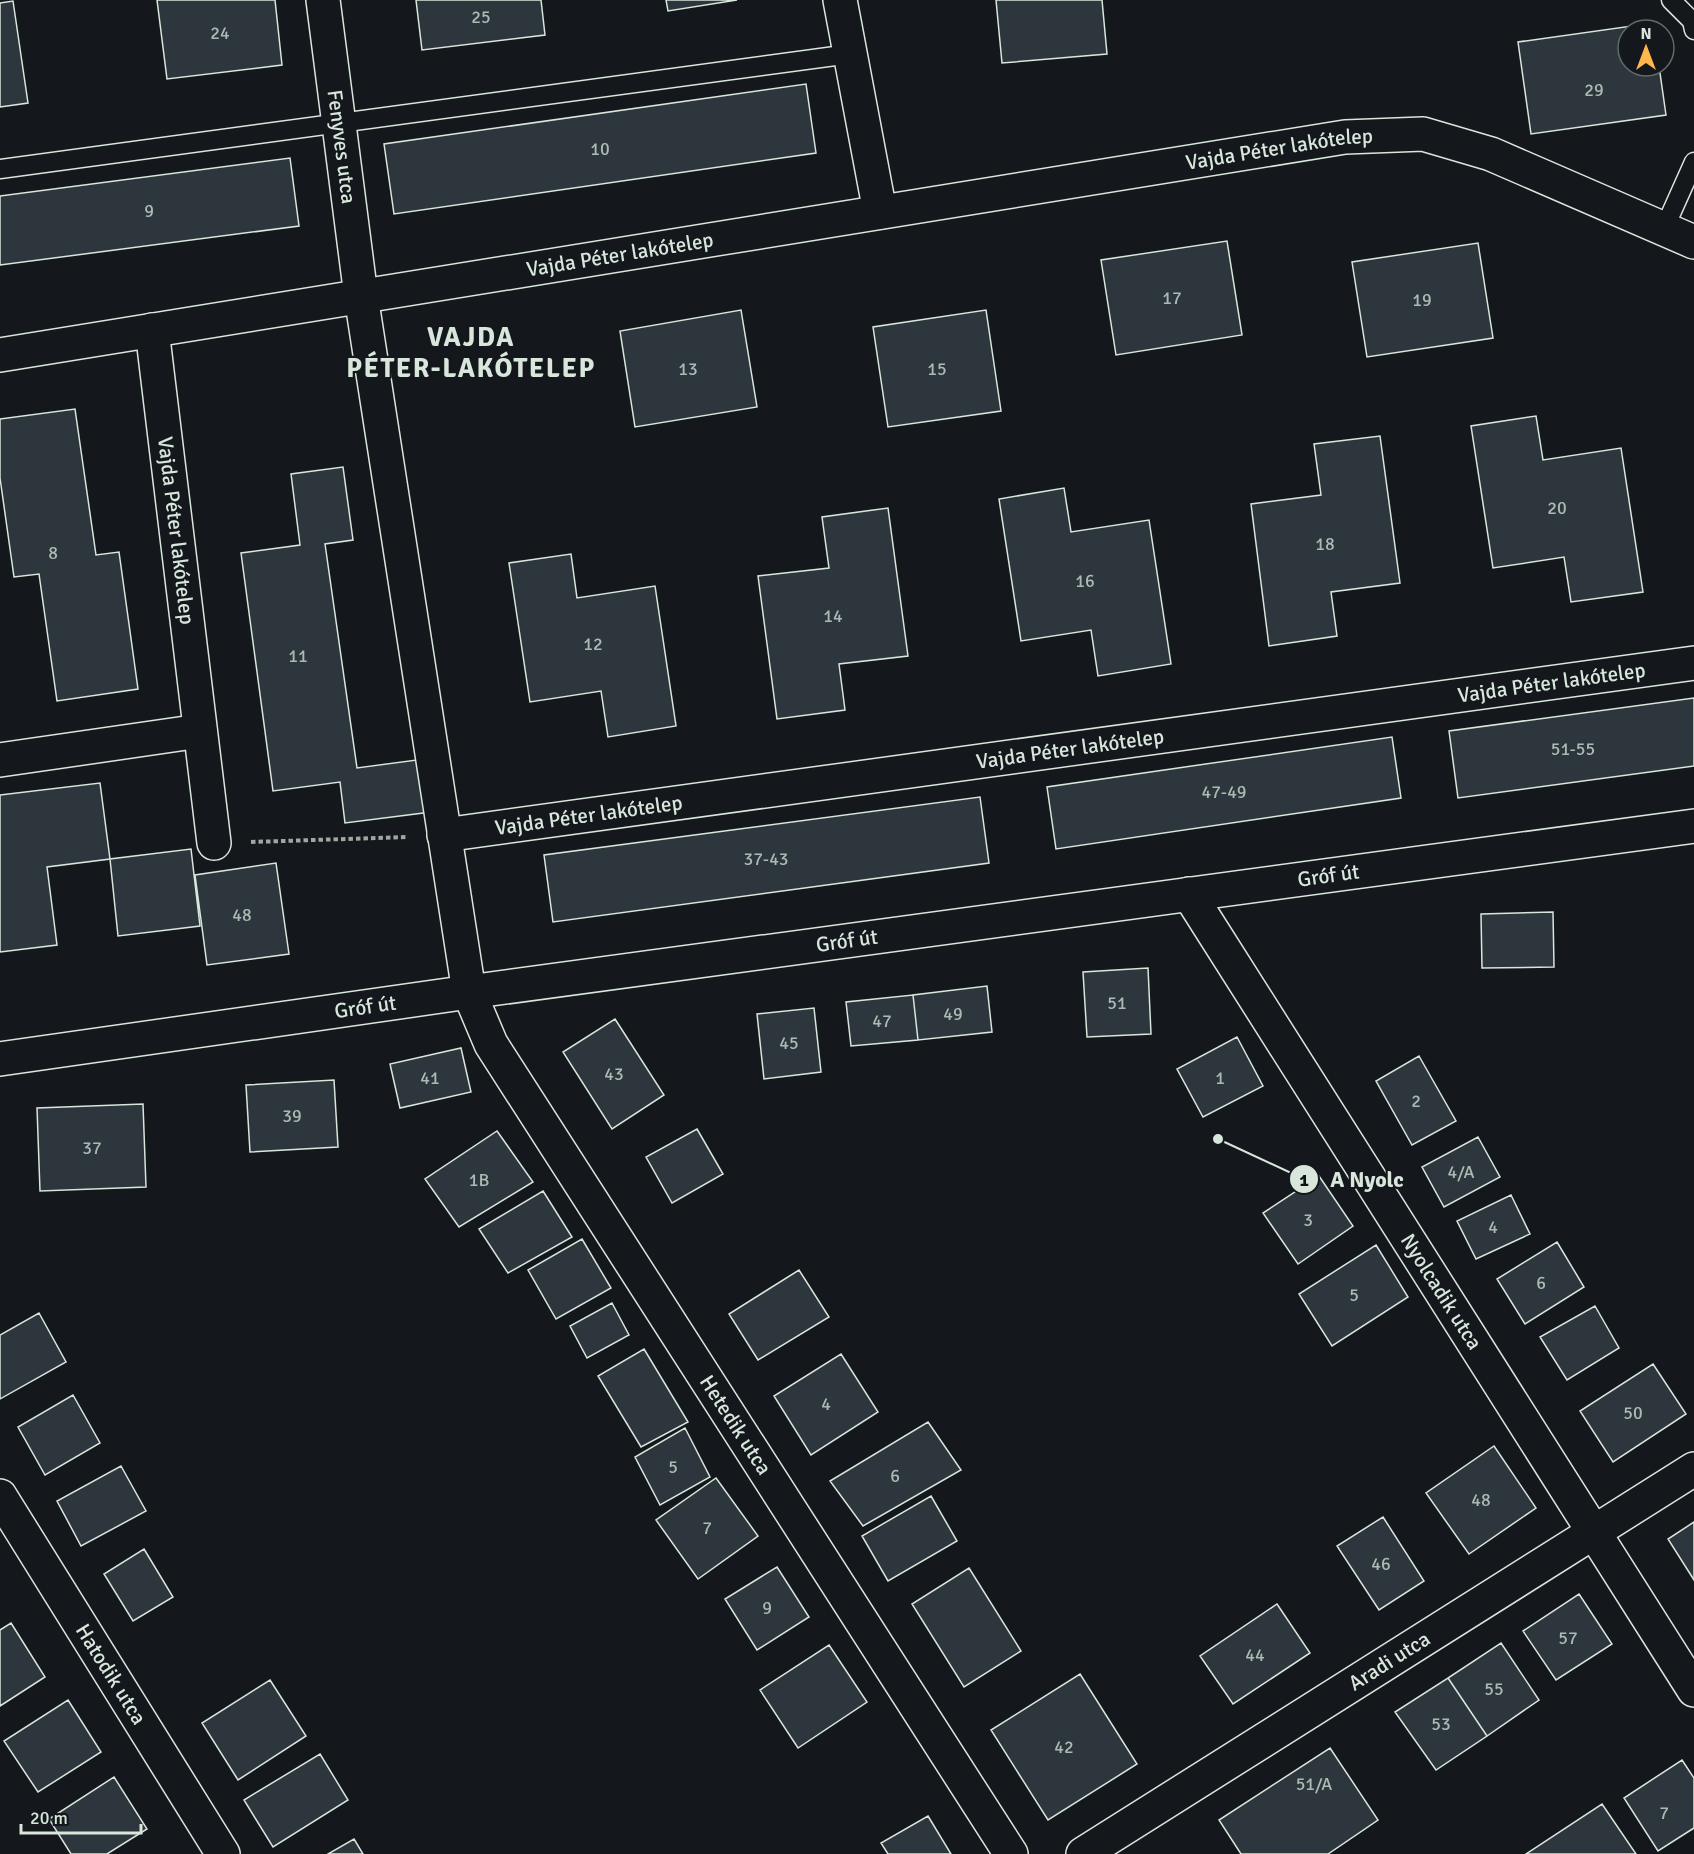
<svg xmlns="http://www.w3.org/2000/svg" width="1694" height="1854" viewBox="0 0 1694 1854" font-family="Signika,sans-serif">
  <rect width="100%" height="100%" fill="#14181c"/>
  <path fill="#2c363c" stroke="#d8e6dc" stroke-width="1.5" d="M157,0H275L282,65L167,79Z
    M416,0H541L545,35L422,50Z
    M666,0H737L668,11Z
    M996,0H1102L1107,54L1002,63Z
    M13,1L28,103L0,107V3Z
    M1653,23L1654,30H1628V66H1659L1666,115L1531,134L1518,42Z
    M806,84L816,153L394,214L384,144Z
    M290,158L299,226L0,265V196Z
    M1227,241L1242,335L1116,355L1101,260Z
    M1478,243L1493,338L1367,357L1352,262Z
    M741,310L757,407L635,427L620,331Z
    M986,310L1001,411L888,427L873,327Z
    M75,409L96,555L119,552L138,689L57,701L39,574L14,577L0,478V419Z
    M1536,416L1543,460L1621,448L1643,592L1571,602L1564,557L1493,568L1471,426Z
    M1380,436L1400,583L1331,592L1337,636L1269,646L1251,504L1321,495L1314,444Z
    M343,467L353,540L325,544L357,768L424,759L431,812L345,823L340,782L273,791L241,553L300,545L291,474Z
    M1064,488L1071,532L1149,520L1171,664L1098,676L1091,630L1021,641L999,499Z
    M888,508L908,656L839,664L845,710L777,719L758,576L829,568L822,517Z
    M571,554L577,598L655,586L676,726L608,737L601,691L530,702L509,563Z
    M1694,698V766L1458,798L1449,731Z
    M1392,737L1401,798L1056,849L1047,787Z
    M100,783L110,859L47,867L57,945L0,952V795Z
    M980,797L989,863L553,922L544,855Z
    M191,849L200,926L118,936L110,859Z
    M276,863L289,954L207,965L195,875Z
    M1553,912L1554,967L1482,968L1481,914Z
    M1148,968L1151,1034L1087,1037L1083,972Z
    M987,986L992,1032L918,1040L913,995Z
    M913,995L918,1040L851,1046L846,1002Z
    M814,1008L821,1072L764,1079L757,1014Z
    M615,1019L664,1095L612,1129L563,1052Z
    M1237,1037L1263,1086L1203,1117L1177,1069Z
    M461,1048L471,1092L400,1108L390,1064Z
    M1419,1056L1456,1121L1412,1145L1376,1081Z
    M334,1080L338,1147L250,1152L246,1085Z
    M143,1104L146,1187L40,1191L37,1108Z
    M697,1129L723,1174L672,1203L646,1157Z
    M497,1131L533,1182L459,1227L425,1179Z
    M1478,1137L1500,1177L1444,1207L1422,1167Z
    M1319,1176L1353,1226L1298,1264L1263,1213Z
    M543,1191L572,1237L508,1273L479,1229Z
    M1511,1195L1530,1234L1476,1259L1457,1221Z
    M582,1239L611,1288L556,1319L528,1270Z
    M1557,1242L1584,1287L1525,1324L1497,1279Z
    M1376,1245L1408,1297L1332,1346L1299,1294Z
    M799,1270L829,1317L758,1360L729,1314Z
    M612,1303L629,1335L587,1358L570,1326Z
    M1595,1306L1619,1348L1567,1380L1540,1337Z
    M39,1313L66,1362L0,1399V1335Z
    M644,1349L688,1422L641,1447L598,1376Z
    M841,1354L878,1412L811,1455L774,1396Z
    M1653,1364L1686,1414L1613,1462L1580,1411Z
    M73,1395L100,1443L45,1475L18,1427Z
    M928,1422L961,1470L863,1526L830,1481Z
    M685,1428L710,1477L660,1505L635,1457Z
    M1494,1446L1536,1508L1469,1554L1426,1493Z
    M121,1466L146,1511L81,1546L57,1501Z
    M716,1478L758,1536L698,1579L656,1520Z
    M931,1496L957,1541L888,1581L862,1536Z
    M1383,1517L1424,1581L1379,1610L1337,1546Z
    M1694,1522V1580L1668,1539Z
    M144,1549L173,1597L133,1621L104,1574Z
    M777,1567L809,1617L757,1650L725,1599Z
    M969,1568L1021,1651L964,1687L912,1604Z
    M1579,1594L1612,1644L1556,1680L1523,1631Z
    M1277,1604L1310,1653L1233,1704L1200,1656Z
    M11,1623L45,1677L0,1706V1630Z
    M1501,1643L1539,1700L1487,1736L1448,1678Z
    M829,1645L867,1702L798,1748L760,1690Z
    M1080,1674L1137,1764L1048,1820L991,1730Z
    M1448,1678L1487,1736L1436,1770L1395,1712Z
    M270,1680L306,1736L238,1780L202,1723Z
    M68,1700L101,1752L38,1792L4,1741Z
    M1330,1748L1378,1820L1328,1854H1241L1219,1820Z
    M320,1754L348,1800L273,1847L244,1800Z
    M1682,1760L1694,1778V1828L1658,1851L1624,1798Z
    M114,1777L147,1829L107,1854H71L49,1819Z
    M1602,1804L1636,1854H1526Z
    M928,1816L951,1854H888L881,1843Z
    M354,1839L363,1854H328Z"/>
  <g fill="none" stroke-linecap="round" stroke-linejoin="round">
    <g stroke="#d8e6dc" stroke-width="21">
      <path id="service" d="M1671,0L1692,21L1694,30
        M0,169L850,54
        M1664,229L1694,162"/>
    </g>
    <g stroke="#d8e6dc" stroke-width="36">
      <g id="minor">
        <path id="s1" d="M323,0L361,296L469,992L491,1044L1011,1854"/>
        <path d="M840,0L880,212"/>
        <path id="s2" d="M152,330L214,843"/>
        <path id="s3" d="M0,355L1345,137L1423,134L1491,154L1694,242"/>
        <path d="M0,760L200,731"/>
        <path id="s4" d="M444,835L1694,663"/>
        <path id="s5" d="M1189,894L1694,1690"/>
        <path id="s6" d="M0,1059L469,992L1694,826"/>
        <path id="s7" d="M0,1496L223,1854"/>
        <path id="s8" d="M1083,1854L1694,1469"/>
      </g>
    </g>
    <path stroke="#9da8a2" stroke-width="4" stroke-dasharray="4.5 3" stroke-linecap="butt" d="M251,842L408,837"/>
    <use href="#service" stroke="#14181c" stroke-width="18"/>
    <use href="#minor" stroke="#14181c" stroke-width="33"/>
  </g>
  <g text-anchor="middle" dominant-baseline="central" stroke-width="4.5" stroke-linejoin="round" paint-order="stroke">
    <g font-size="18" fill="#adbab4">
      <text x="481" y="17">25</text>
      <text x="220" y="33">24</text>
      <text x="1594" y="90">29</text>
      <text x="600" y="149">10</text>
      <text x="149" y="211">9</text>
      <text x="1172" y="298">17</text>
      <text x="1422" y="300">19</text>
      <text x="688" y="369">13</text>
      <text x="937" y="369">15</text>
      <text x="1557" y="508">20</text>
      <text x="1325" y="544">18</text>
      <text x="53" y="553">8</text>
      <text x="1085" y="581">16</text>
      <text x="833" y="616">14</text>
      <text x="593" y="644">12</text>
      <text x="298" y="656">11</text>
      <text x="1573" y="749">51-55</text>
      <text x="1224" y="792">47-49</text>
      <text x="766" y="859">37-43</text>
      <text x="242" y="915">48</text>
      <text x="1117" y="1003">51</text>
      <text x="953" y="1014">49</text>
      <text x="882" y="1021">47</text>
      <text x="789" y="1043">45</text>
      <text x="614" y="1074">43</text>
      <text x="430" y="1078">41</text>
      <text x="1220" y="1078">1</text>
      <text x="1416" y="1101">2</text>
      <text x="292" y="1116">39</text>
      <text x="92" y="1148">37</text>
      <text x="1461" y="1172">4/A</text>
      <text x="479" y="1180">1B</text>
      <text x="1308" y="1220">3</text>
      <text x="1493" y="1227">4</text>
      <text x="1541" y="1283">6</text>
      <text x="1354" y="1295">5</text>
      <text x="826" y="1404">4</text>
      <text x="1633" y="1413">50</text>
      <text x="673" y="1467">5</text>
      <text x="895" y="1476">6</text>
      <text x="1481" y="1500">48</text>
      <text x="707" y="1528">7</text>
      <text x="1381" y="1564">46</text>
      <text x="767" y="1608">9</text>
      <text x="1568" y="1638">57</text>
      <text x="1255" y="1655">44</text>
      <text x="1494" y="1689">55</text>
      <text x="1441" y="1724">53</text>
      <text x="1064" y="1747">42</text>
      <text x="1314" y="1784">51/A</text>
      <text x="1664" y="1813">7</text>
    </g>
    <g font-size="21" fill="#d8e6dc" stroke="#14181c">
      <text stroke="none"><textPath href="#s1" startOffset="148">Fenyves utca</textPath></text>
      <text stroke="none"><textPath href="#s3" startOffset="1296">Vajda Péter lakótelep</textPath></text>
      <text stroke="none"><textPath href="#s3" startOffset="628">Vajda Péter lakótelep</textPath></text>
      <text stroke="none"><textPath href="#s2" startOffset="202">Vajda Péter lakótelep</textPath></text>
      <text stroke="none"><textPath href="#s4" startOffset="1118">Vajda Péter lakótelep</textPath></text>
      <text stroke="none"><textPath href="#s4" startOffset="632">Vajda Péter lakótelep</textPath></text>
      <text stroke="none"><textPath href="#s4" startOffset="146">Vajda Péter lakótelep</textPath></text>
      <text stroke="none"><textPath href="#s6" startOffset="1341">Gróf út</textPath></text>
      <text stroke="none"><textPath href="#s6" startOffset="855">Gróf út</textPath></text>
      <text stroke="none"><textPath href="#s6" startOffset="369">Gróf út</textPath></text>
      <text stroke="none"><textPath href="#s5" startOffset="471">Nyolcadik utca</textPath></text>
      <text stroke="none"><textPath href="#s1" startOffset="1512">Hetedik utca</textPath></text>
      <text stroke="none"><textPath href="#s8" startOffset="362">Aradi utca</textPath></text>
      <text stroke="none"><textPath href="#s7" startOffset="210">Hatodik utca</textPath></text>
    </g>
    <g font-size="27" font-weight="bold" letter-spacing="1.5" fill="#d8e6dc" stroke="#14181c">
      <text x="471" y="337">VAJDA<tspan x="471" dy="31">PÉTER-LAKÓTELEP</tspan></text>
    </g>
  </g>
  <path fill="none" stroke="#d8e6dc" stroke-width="2" d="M1218 1139L1304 1179"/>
  <g fill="#d8e6dc" stroke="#14181c" stroke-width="2">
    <circle cx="1218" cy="1139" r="6"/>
    <circle cx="1304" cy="1179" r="15"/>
  </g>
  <g font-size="18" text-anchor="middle" font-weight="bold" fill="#111">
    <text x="1304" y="1186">1</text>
  </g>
  <g font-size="22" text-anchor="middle" font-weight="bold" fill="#d8e6dc" stroke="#14181c" stroke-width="4.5" stroke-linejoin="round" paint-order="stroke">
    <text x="1367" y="1187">A Nyolc</text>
  </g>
  <g transform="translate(1646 48)"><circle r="28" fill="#14181c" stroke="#626a69" stroke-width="1.5"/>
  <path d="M0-4.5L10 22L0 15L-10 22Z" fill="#ffb74d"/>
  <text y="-9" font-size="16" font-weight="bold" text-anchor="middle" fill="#d8e6dc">N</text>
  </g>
  <path d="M21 1824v9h120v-9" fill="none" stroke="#d8e6dc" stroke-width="3"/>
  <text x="30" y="1824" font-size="18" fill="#d8e6dc" stroke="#14181c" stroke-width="4.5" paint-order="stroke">20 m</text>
</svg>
